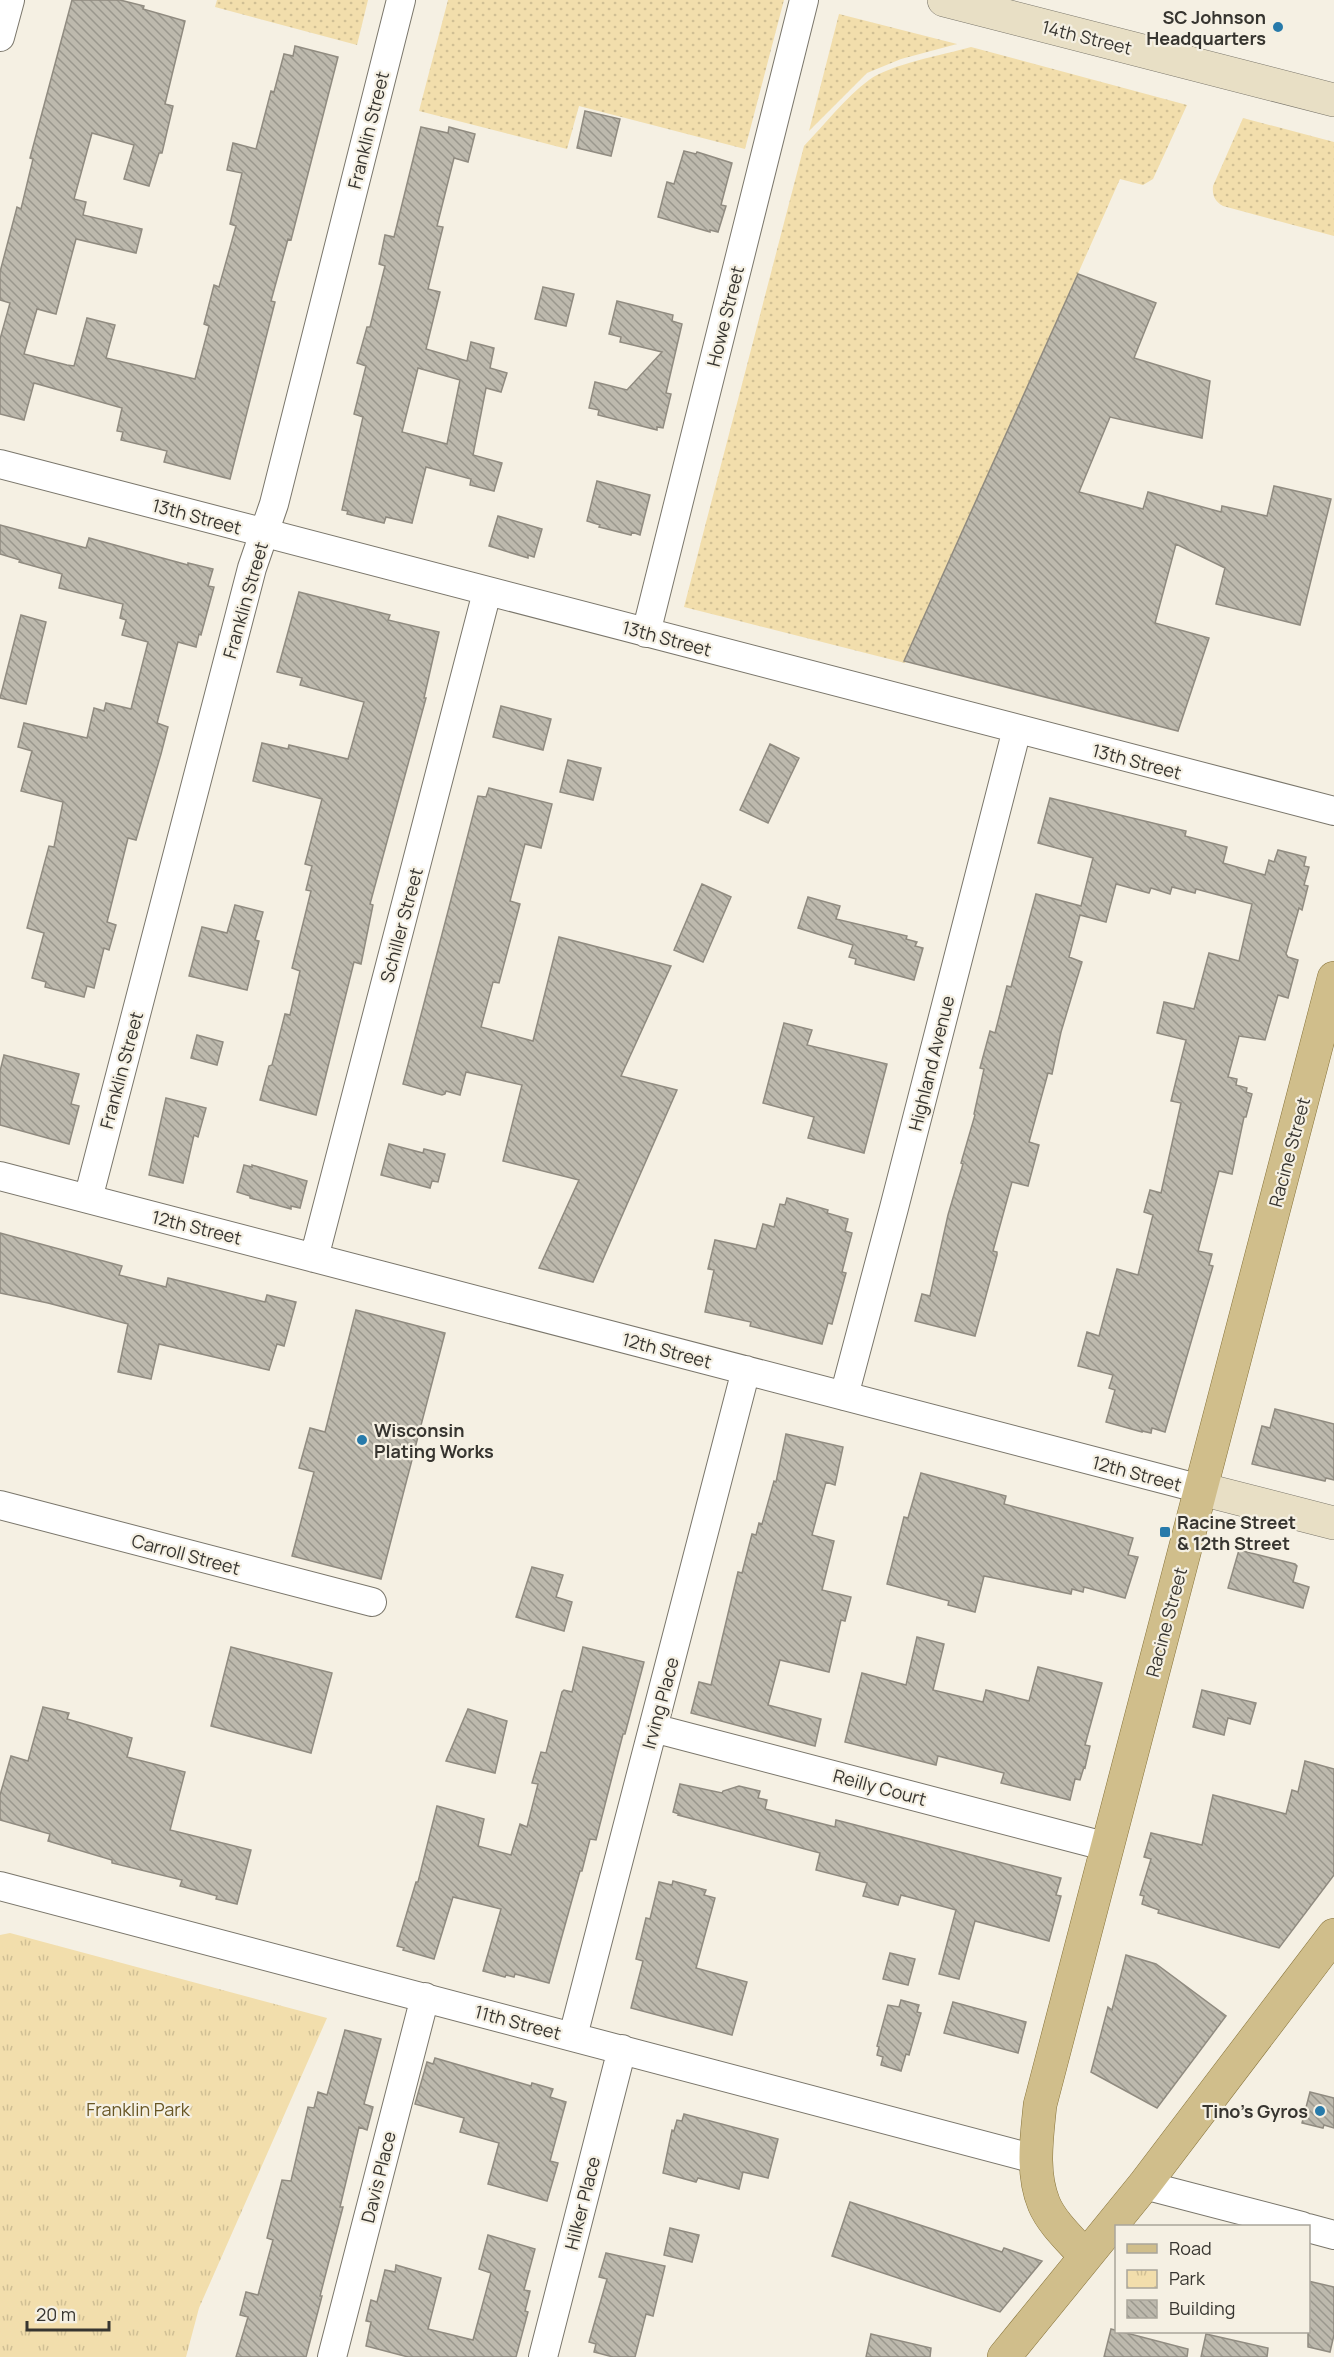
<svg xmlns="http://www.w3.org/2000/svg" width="1334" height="2357" viewBox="0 0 1334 2357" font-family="Manrope,sans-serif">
  <defs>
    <pattern id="grass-dots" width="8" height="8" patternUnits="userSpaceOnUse" patternTransform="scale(1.5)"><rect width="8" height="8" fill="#f2deac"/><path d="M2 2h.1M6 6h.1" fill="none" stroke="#d0bf94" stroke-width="1.8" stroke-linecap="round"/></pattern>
    <pattern id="park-tufts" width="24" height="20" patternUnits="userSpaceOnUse" patternTransform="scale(1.5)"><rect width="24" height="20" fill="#f2deac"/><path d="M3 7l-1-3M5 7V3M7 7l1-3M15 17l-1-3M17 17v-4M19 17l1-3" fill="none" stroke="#d0bf94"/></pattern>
    <pattern id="building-back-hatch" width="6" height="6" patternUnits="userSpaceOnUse" patternTransform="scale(1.5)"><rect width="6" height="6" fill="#bdb9ad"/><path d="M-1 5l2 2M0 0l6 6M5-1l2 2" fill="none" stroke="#9a978d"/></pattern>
  </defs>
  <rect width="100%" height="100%" fill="#f5f0e3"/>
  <path fill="url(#grass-dots)" d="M217,0H368L357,45L215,7Z
    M448,0H784L745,149L579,106L567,149L419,111Z
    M839,14L957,44L901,59L867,73L809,131Z
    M971,47L1187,105L1153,179L1143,185L1120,179L905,663L684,607L804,146C825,124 845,98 869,80C891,64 943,55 971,47Z
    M1243,118L1334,142V236L1223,206C1215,201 1212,196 1213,186Z"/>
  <path fill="url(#park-tufts)" d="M10,1933L327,2018L199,2308L186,2357H0V1935Z"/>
  <path fill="url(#building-back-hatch)" stroke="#908b80" stroke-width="1.5" fill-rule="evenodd" d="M72,0H120L144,6L143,9L185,21L165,104L173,106L162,153H159L149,186L124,179L134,145L92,133L74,199L86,202L83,215L142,229L136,253L76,239L56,314L37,309L24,354L67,365L74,366L87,318L115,325L106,358L195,379L209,326L204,324L214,285L219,287L236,226L230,224L242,173L227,170L233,143L256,149L271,91L274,92L284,54L293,56L295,46L338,57L291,240L288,239L271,301L275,302L230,479L164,462L167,451L121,440L123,432L117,431L122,408L34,383L24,420L0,414V339L10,303L0,300V272L17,207L21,209L33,159L30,158Z
    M585,111L620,119L611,156L577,148Z
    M421,127L448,133L449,127L475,134L468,162L454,158L437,226L443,227L428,289L440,292L426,349L467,361L471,342L494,348L490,368L507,373L501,392L486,388L473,455L502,463L494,491L470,485L471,479L426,467L412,523L386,517L384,523L347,514L348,511L342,510L363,417L354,414L366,366L357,363L367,327H370L385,266L379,264L385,235L394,237ZM418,368L460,380L447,444L402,432Z
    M684,151L696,154L697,152L732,163L721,205L726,206L718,232L710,230V232L658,217L667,182L674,184Z
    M1078,274L1156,303L1134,358L1210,381L1202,438L1110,417L1079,492L1143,509L1148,492L1221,512L1222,506L1267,516L1274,486L1331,499L1300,625L1216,604L1225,568L1176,544L1155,623L1209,638L1178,731L904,661Z
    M543,287L574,294L566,326L535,319Z
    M617,301L673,315L672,321L682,324L666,393L671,394L663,428L657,427V430L598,415L599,410L589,408L595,382L627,390L662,352L620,342L621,337L609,334Z
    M597,481L650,495L640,535L632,532L631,535L599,527L600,525L587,521Z
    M498,516L542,529L534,557L528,555V558L489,546Z
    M0,525L86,548L89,538L188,565V563L213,569L208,586L214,587L201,635L199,634L196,647L178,642L157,723L168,727L161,754L136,840L128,838L107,922L116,925L109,950L104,948L94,988L87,986L84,997L45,987L46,982L32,978L44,933L27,928L49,846L54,847L63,802L21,791L32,751L18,747L24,723L87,738L94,708L104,711L106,703L131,709L148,642L122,635L126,620L120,618L123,604L59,588L62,574L19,562L20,560L0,554Z
    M299,592L390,615L388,620L439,632L424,698H426L370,904L373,905L361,964L354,962L316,1115L260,1100L269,1066L272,1065L285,1014L290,1015L300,971L292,968L311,891L306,890L312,866L305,864L322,799L253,781L262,743L288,749L289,745L348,759L364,702L300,685L302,678L277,672Z
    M21,615L46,622L26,704L0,698Z
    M501,706L551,719L543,750L493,737Z
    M770,744L799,758L768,823L740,810Z
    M568,760L601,768L593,800L560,792Z
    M489,788L552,804L541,848L525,844L510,901L520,904L499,983L493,982L481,1027L533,1041L559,937L671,966L621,1076L677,1090L593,1282L539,1268L579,1180L503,1161L522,1085L466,1072L460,1095L446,1091L445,1094L442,1095L403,1084L478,796L486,797Z
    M1050,798L1186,831L1185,836L1227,847L1223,863L1265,875L1269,860L1274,862L1278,850L1306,857L1304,866L1309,867L1304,885L1308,886L1302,910L1299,908L1286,954L1288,957L1298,960L1288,998L1278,995L1265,1040L1239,1036L1228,1077L1237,1079L1236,1085L1247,1088L1246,1092L1252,1094L1246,1117H1244L1232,1174L1219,1171L1198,1251L1212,1254L1209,1265L1213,1266L1165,1432L1152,1428L1151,1433L1142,1431V1432L1106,1422L1115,1390L1109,1388L1113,1375L1078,1366L1087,1332L1099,1336L1117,1269L1138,1275L1153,1215L1144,1212L1150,1190L1161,1193L1181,1103L1171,1101L1186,1040L1157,1033L1164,1002L1194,1009L1209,953L1239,961L1252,904L1196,889L1195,893L1172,887L1170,894L1151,888L1149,893L1116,884L1106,922L1080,915L1069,957L1082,962L1061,1032L1052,1074L1048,1073L1029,1142L1039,1145L1028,1186L1012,1182L993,1251L997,1252V1255L975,1336L915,1321L922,1294L930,1296L948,1215L963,1164L961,1163L975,1115L974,1114L984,1069L980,1068L990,1031L995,1033L1007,986L1011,987L1036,894L1081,906L1093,858L1038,843Z
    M702,884L731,897L703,962L674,950Z
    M808,897L840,906L836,919L907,936L906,939L917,942L915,946L923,948L914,980L855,964L856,959L849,957L853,945L798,928Z
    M235,905L263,912L255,940L259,941L247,990L189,976L202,927L227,933Z
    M784,1023L812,1030L807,1045L887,1064L864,1153L808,1138L814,1117L763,1103Z
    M197,1035L223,1042L217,1065L191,1058Z
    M4,1055L79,1074L71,1104L79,1106L69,1144L0,1125V1071Z
    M166,1098L206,1108L198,1137L194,1135L183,1183L149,1175Z
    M389,1144L423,1153L424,1149L445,1154L438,1182L432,1181L430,1188L381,1175Z
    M244,1165L252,1167V1165L307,1181L300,1208L291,1206V1209L250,1198V1196L237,1192Z
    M787,1198L828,1210L827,1213L848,1219L845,1231L852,1233L842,1272L846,1273L832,1324L828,1323L822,1344L750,1326L751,1322L705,1312L714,1270L708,1269L715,1240L756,1249L763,1224L774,1227L780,1204L785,1205Z
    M0,1233L122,1266L119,1275L166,1287L168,1278L265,1302L267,1295L296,1302L284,1346L277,1344L269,1370L159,1344L151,1379L118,1372L128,1324L48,1303L0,1293Z
    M356,1310L445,1333L381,1579L292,1556L314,1472L299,1468L310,1428L325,1432Z
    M1275,1409L1334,1424V1480L1326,1478L1325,1481L1252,1464L1262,1426L1270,1428Z
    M786,1434L843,1447L835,1485L826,1482L812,1535L834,1541L822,1590L851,1597L845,1621L841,1620L829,1672L780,1660L768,1705L821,1719L815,1746L691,1713L699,1682L711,1685L738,1572L742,1573L752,1534L756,1535L759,1523L762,1524L774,1481L776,1482Z
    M921,1473L1006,1496L1004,1504L1133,1538L1128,1555L1138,1557L1125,1598L1084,1587L1083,1592L1072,1589L1071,1594L984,1576L975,1612L948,1605L949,1601L887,1584L904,1517L908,1518Z
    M1239,1550L1295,1564L1297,1566L1293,1582L1309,1587L1303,1608L1228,1588Z
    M532,1567L563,1575L556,1597L572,1602L564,1631L516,1617Z
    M917,1637L944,1644L933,1690L983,1702L986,1690L1029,1701L1038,1667L1102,1683L1085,1745L1090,1746L1085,1768L1084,1767L1080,1780L1075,1779L1070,1800L1001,1783L1004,1773L938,1756L936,1765L845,1742L862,1673L906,1685Z
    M231,1647L332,1673L311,1753L211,1726Z
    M583,1647L644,1662L625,1734H623L596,1840L590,1839L582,1871H580L549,1983L515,1974L514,1977L506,1975L505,1977L483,1971L501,1909L453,1897L434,1959L403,1950L404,1948L397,1946L416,1882H418L437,1806L484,1819L478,1846L511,1855L520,1824L527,1827L538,1784L532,1783L541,1752L546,1753L562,1692L564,1690L572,1692Z
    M1202,1690L1256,1703L1250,1724L1228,1718L1224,1735L1193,1727Z
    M43,1707L69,1713L67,1719L132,1738L127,1757L185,1772L170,1830L251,1850L237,1904L216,1899L217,1896L180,1886L182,1880L112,1863V1860L48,1841L50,1834L0,1820V1795L11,1756L28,1761Z
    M468,1709L507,1721L495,1773L446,1761Z
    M1305,1761L1334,1769V1875L1279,1948L1158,1913L1159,1910L1142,1904L1144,1896L1140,1895L1151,1859L1144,1857L1151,1833L1202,1845L1213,1795L1286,1814L1292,1790L1298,1792Z
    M680,1784L722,1793L723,1791L739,1786L760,1791L758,1798L767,1800L765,1809L835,1827L836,1820L1061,1878L1056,1895L1061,1896L1049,1941L975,1921L959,1979L939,1974L956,1910L901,1895L898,1905L863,1896L867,1883L816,1870L820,1853L678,1815L679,1814L673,1812Z
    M673,1881L706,1890L704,1895L715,1898L696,1968L747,1982L732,2035L631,2008L643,1961L636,1959L646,1918L650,1919L659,1882L672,1885Z
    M890,1953L915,1959L908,1985L883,1979Z
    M1126,1955L1156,1964L1226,2016L1157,2108L1091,2072L1108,2007L1112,2010Z
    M901,2000L919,2005L917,2012L921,2013L909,2055L906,2054L901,2071L881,2065L883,2057L877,2055L879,2047L877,2046L888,2005L899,2007Z
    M953,2002L1026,2022L1018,2053L944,2033Z
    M345,2030L381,2039L364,2104L373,2107L367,2130L359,2127L340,2207H343L320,2296H322L306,2357H236L248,2317L240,2315L246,2292L258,2295L273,2240L267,2238L282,2180L291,2181L308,2107L314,2108L318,2092L327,2095Z
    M435,2058L531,2086L532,2083L553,2089L550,2097L566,2102L550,2161L558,2163L547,2201L488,2184L499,2143L460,2132L464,2118L415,2104L427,2062L433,2064Z
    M1310,2092L1334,2098V2128L1324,2125L1323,2128L1302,2123Z
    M684,2114L778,2139L768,2178L743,2172L739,2189L698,2178L696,2182L663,2173L672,2130L674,2131L677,2120L682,2121Z
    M850,2202L1002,2252L1004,2248L1042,2261L1000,2312L832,2256Z
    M670,2228L699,2235L692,2262L664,2255Z
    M488,2235L535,2249L524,2290L530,2291L525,2311L528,2312L516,2357H408L366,2346L371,2322L366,2321L371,2300L377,2302L385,2270L395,2272L396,2265L441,2278L428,2329L473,2340L491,2273L479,2269Z
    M606,2253L665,2266L653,2316L646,2314L635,2357H613L594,2352L596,2344L589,2342L607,2279L599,2277Z
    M1308,2281L1334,2287V2335L1330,2352L1308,2347Z
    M1111,2329L1188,2349L1187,2357H1104Z
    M871,2334L931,2348L930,2357H866Z
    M1206,2334L1268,2348L1267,2357H1201Z"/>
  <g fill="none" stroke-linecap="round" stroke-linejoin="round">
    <g stroke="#7a766b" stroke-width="30">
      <path id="street" d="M0,37L10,0
        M0,464L1334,811
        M646,633L804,0
        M0,1176L1201,1489
        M88,1199L252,568L274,504L401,0
        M314,1258L487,592
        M844,1396L894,1208L1017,729
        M0,1505L372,1602
        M653,1728L1108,1847
        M0,1886L1035,2159
        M573,2036L746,1370
        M1144,2185L1302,2226
        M1308,2228L1334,2235
        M332,2357L425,1997
        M543,2357L622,2049"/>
    </g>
    <g stroke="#7a766b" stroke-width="34">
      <path id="secondary" d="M944,0L1334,100
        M1201,1489L1334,1523"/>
    </g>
    <g stroke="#867239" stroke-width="34">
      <path id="primary" d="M1085,2256C1071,2240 1052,2223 1044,2204C1031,2173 1037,2136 1040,2105L1334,978
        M1004,2357L1144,2185L1334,1935"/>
    </g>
    <use href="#street" stroke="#fff" stroke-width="28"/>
    <use href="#secondary" stroke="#e8dfc5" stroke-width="33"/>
    <use href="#primary" stroke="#d0be8b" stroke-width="33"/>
  </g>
  <g fill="#277aaa" stroke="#f5f0e3" stroke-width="2">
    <circle cx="1278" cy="27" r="6"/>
    <circle cx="362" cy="1440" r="6"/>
    <rect x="1159" y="1526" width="12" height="12" rx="3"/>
    <circle cx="1320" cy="2111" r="6"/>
  </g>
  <g text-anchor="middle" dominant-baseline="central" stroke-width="4.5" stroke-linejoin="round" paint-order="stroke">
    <g font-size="18" font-weight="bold" fill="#373530" stroke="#f5f0e3" text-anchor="end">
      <text x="1266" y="17">SC Johnson<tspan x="1266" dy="21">Headquarters</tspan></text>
      <text x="374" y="1430" text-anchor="start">Wisconsin<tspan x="374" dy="21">Plating Works</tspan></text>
      <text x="1177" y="1522" text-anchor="start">Racine Street<tspan x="1177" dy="21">&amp; 12th Street</tspan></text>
      <text x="1308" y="2111">Tino's Gyros</text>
    </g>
    <g font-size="18" fill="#373530" stroke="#f5f0e3">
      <text transform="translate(1087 37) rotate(14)">14th Street</text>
      <text transform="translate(368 130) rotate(-76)">Franklin Street</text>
      <text transform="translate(725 316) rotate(-76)">Howe Street</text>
      <text transform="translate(197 516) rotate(15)">13th Street</text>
      <text transform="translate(245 600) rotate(-74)">Franklin Street</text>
      <text transform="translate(667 638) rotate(15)">13th Street</text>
      <text transform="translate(1137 761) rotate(15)">13th Street</text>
      <text transform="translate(401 925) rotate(-75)">Schiller Street</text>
      <text transform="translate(931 1063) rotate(-76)">Highland Avenue</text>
      <text transform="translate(121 1070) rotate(-75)">Franklin Street</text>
      <text transform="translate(1289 1152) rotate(-75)">Racine Street</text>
      <text transform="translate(197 1227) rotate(14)">12th Street</text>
      <text transform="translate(667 1350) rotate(15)">12th Street</text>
      <text transform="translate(1137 1473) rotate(15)">12th Street</text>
      <text transform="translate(186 1554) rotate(15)">Carroll Street</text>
      <text transform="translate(1166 1622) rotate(-75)">Racine Street</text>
      <text transform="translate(660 1703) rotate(-75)">Irving Place</text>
      <text transform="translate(880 1787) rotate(15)">Reilly Court</text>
      <text transform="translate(518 2022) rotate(15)">11th Street</text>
      <text transform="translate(378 2177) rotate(-76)">Davis Place</text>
      <text transform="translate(582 2203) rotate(-76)">Hilker Place</text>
    </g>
    <g font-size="18" fill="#685624" stroke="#f5f0e3">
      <text x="138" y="2109">Franklin Park</text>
    </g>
  </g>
  <rect x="1115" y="2225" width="195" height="108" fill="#f5f0e3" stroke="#a9a59b" stroke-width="1.5"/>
  <rect x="1127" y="2244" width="30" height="9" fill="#d0be8b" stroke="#a9a59b" stroke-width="1.5"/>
  <text x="1169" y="2255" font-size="18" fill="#373530">Road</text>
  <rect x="1127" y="2270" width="30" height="18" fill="url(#park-tufts)" stroke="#a9a59b" stroke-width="1.5"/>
  <text x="1169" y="2285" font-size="18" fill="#373530">Park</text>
  <rect x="1127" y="2300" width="30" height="18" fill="url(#building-back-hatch)" stroke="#a9a59b" stroke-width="1.5"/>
  <text x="1169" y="2315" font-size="18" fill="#373530">Building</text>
  <path d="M27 2321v9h82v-9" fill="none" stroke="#373530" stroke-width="3"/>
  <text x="36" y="2321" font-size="18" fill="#373530" stroke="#f5f0e3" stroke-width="4.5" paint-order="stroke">20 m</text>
</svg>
